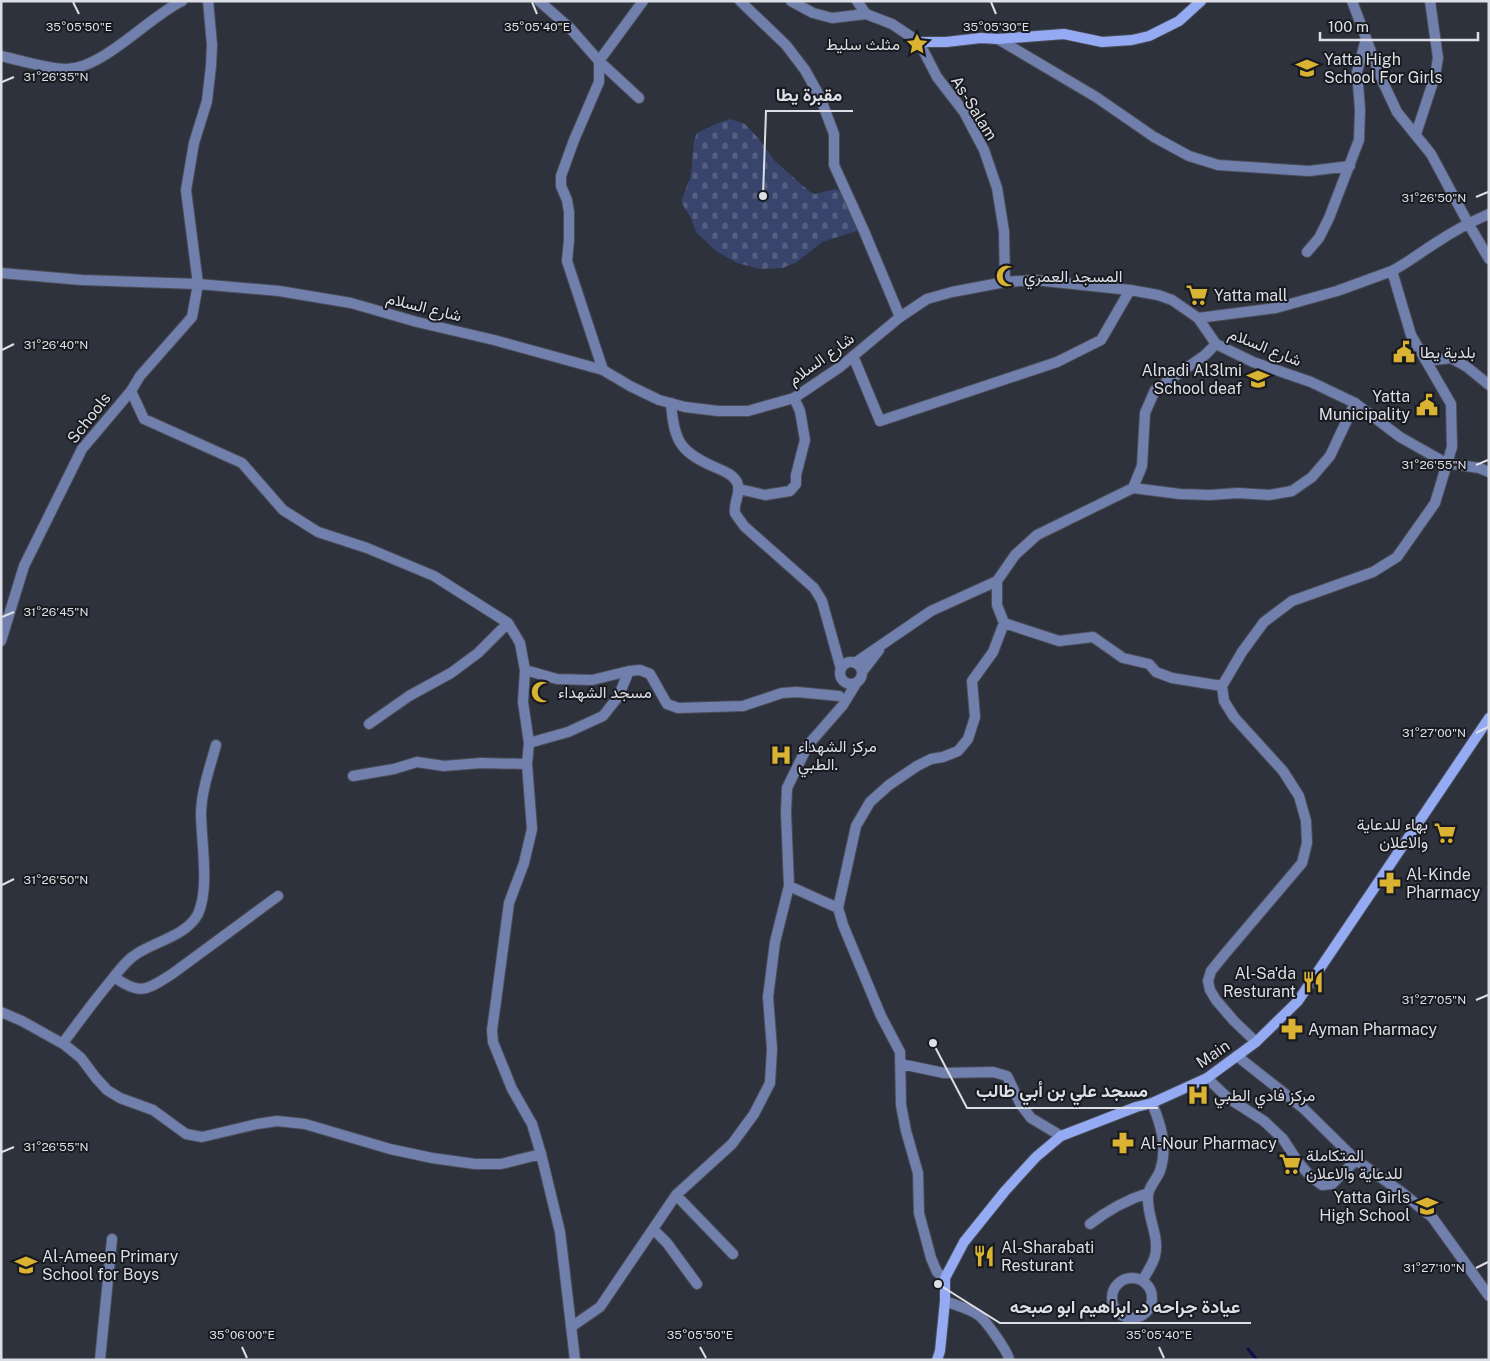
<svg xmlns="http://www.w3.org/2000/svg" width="1490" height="1361" viewBox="0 0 1490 1361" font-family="'Public Sans',Vazirmatn,sans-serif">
  <defs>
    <pattern id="cemetery-stones" width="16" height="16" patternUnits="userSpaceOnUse" patternTransform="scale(1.25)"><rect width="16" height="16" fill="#38446c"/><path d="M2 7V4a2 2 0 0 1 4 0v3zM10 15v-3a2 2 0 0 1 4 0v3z" fill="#545f81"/></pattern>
  </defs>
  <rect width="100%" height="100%" fill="#2e323d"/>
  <path fill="url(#cemetery-stones)" d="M730,119L745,124L759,139L774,160L810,192L815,194L836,189L845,197L860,230L822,242L797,262L783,268L760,269L737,263L716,251L696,232L691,218L681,202L691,175L694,141L697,133L716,124Z"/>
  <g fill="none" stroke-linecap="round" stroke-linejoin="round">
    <path stroke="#0a1045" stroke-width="3" d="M1248,1349L1257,1360"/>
    <g stroke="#4a4e58" stroke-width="12">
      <path id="minor" d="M539,1L570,28L599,61L639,98
        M740,1L786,45L805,70L820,97L834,134V165L864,231L900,317
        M857,1L866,14
        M1352,1L1381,78L1397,112L1431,154L1468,223L1489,259
        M998,39L1096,97L1154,137L1189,156L1218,165L1264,168L1309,171L1350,166
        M1,56C19,60 49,69 66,69C103,69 147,18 182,1
        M1416,134L1435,76L1438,58L1430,1
        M1307,252L1319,238L1329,218L1359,140L1360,109L1357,72L1366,39
        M1392,271C1407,263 1420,253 1434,244C1452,232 1470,222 1489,214
        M1198,318L1276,308L1337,291L1392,271L1411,335L1451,404L1452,447L1435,503L1397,557L1373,572L1292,601L1264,622L1242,652L1222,686L1224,701L1234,717L1283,771L1299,796L1306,821L1307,843L1302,863L1224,955L1211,971L1208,981L1210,990L1216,1000L1234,1021L1256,1042
        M853,356L880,421L1057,362L1101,340L1130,290
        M1426,361L1451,358L1467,367L1489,385
        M603,370L567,261L569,240V212L567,200L561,186V176L574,140L599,82V61L643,1
        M131,391L144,419L242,463L283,510L318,532L367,548L434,576L508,623L520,643L525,670L523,702L529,743L527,764L532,829L524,863L509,903L496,1001L492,1030L493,1042L512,1089L532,1124L541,1154L560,1232L575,1360
        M671,403C674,443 681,453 719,469C726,472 733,475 737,482C742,493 733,502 735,513C737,517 741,521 744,526L814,588L822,601L841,669
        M1133,488L1142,466L1145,413L1155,390L1205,355L1216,344
        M739,489L765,495L790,491L796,484V475L805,440L800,411L794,398
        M997,581V605L1004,623L1059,641L1093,637L1123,658L1149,664L1156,672L1172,678L1222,686
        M840 673a11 11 0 1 1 22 0a11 11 0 1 1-22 0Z
        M855,663L931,611L997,581L1015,555L1037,535L1133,488L1180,494L1210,495L1238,493L1269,495L1292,491L1312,477L1330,456L1355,403
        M525,670L557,679L592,680L629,671L640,670L650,674L667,704L678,708L743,706L782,693L797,692L839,696
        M862,672L879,650
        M369,724L409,696L451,673L478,653L508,623
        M529,743L568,732L603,716L618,697L629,671
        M353,776L394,769L417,762L444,766L481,763L527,764
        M789,886L838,908
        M114,977C141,996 146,990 172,974L278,896
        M1,1012L22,1021L65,1045L81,1058L96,1078L107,1090L120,1098L153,1110L186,1134L202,1137L257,1124L277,1121L305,1124L390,1149L432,1158L475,1164H501L541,1154
        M63,1043C78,1023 93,1002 109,983C118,972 126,960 138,953C157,941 187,935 198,914C210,888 201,841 201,812C202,789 210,767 216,745
        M1237,1056L1303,1108L1356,1160L1400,1191L1432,1217L1489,1296
        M901,1064L944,1073L993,1072L1007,1076L1021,1105L1031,1118L1061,1136
        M1207,1078L1228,1098L1264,1121L1283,1139L1298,1162L1311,1177L1322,1185L1332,1184L1356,1160
        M676,1195L733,1254
        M1090,1224C1108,1210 1126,1200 1148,1193
        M653,1229L667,1243L697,1284
        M1112 1298a20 20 0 1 1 40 0a20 20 0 1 1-40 0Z
        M945,1278L937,1272L931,1258L919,1213L918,1173L906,1131L901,1105L900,1052L881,1016L843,925L838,908L856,826L870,802L889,785L917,766L931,759L943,757L958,751L968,739L975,717L972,681L993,652L1004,623
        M1143,1280C1147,1272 1153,1264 1155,1256C1160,1235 1146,1216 1148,1195C1149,1186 1157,1179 1160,1171C1168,1147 1161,1125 1152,1103
        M945,1301C955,1305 971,1309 978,1315C985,1319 1009,1353 1009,1360
        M571,1327L600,1307L676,1195L732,1144L754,1114L770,1083L772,1049L768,997L775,942L789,886L786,813L787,788L808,745L843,705L857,682
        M100,1360L112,1239"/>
    </g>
    <g stroke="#4a4e58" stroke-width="12">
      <path id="tertiary" d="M791,1L813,13L832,18L866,14L892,24L919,42L937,77L964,112L984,150L997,188L1004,231L1005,282
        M1,273L82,280L198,284L279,291L351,303L417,322L494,340L603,370L630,386L659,400L685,407L718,411H748L794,398L840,367L900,317L927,299L952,292L1005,282L1035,280L1130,290L1158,295L1172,300L1198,318L1216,344L1253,362L1311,382L1355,403L1400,437L1446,463L1479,468L1489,472
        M1,641L24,566L82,449L131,391L140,376L192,317L198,284L186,190L194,143L207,101L211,66L212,45L208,1"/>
    </g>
    <g stroke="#4a4e58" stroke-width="12">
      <path id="secondary" d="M919,42H946L981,38L998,39L1064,34L1102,42L1132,40L1149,36L1179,21L1201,1
        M937,1360L940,1351L945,1301V1278L964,1242L1005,1191L1036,1157L1061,1136L1136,1107L1152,1103L1207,1078L1256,1042L1298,1001L1489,718"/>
    </g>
    <use href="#minor" stroke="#717fad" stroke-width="10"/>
    <use href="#tertiary" stroke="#717fad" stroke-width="10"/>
    <use href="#secondary" stroke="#94aaf2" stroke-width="10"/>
  </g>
  <path fill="none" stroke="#dddfe6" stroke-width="2" d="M73,2L79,14M532,2L537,14M991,2L996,14M2,82L14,77M1476,197L1488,192M2,350L14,344M1476,465L1488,460M2,617L14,612M1476,733L1488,727M2,885L14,879M1476,1000L1488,995M2,1152L14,1147M1476,1268L1488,1262M242,1347L247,1358M700,1347L706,1358M1159,1347L1164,1358"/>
  <defs>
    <g id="sight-bare" transform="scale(1.725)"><path d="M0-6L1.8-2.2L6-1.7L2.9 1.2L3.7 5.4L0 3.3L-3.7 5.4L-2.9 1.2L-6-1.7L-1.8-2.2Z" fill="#dbb333" stroke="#181a1f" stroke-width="2.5" paint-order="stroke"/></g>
    <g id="school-bare" transform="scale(1.725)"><path d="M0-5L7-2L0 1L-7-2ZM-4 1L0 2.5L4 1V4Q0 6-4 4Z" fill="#dbb333" stroke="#181a1f" stroke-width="2.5" paint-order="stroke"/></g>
    <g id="mosque-bare" transform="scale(1.725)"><path d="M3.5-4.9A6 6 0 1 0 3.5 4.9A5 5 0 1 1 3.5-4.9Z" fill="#dbb333" stroke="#181a1f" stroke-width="2.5" paint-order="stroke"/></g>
    <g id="supermarket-bare" transform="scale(1.725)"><path d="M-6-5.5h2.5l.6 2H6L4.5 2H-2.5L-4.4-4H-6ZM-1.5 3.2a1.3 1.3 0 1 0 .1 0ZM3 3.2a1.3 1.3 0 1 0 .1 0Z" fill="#dbb333" stroke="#181a1f" stroke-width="2.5" paint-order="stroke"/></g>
    <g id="civic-bare" transform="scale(1.725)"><path d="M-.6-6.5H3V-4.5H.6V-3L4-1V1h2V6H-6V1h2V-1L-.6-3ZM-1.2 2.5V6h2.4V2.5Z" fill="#dbb333" stroke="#181a1f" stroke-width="2.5" paint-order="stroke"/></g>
    <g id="hospital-bare" transform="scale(1.725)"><path d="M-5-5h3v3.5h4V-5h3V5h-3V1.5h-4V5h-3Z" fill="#dbb333" stroke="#181a1f" stroke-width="2.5" paint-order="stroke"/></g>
    <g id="pharmacy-bare" transform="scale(1.725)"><path d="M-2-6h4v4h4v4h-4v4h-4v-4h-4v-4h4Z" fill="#dbb333" stroke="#181a1f" stroke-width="2.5" paint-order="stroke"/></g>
    <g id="restaurant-bare" transform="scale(1.725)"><path d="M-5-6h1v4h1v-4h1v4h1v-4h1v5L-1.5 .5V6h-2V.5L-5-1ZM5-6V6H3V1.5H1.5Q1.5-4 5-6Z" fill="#dbb333" stroke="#181a1f" stroke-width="2.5" paint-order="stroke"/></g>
  </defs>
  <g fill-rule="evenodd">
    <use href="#sight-bare" x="917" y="44"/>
    <use href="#school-bare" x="1307" y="68"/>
    <use href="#mosque-bare" x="1007" y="276"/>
    <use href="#supermarket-bare" x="1197" y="295"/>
    <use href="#civic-bare" x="1404" y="352"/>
    <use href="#school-bare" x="1258" y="379"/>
    <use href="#civic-bare" x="1427" y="405"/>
    <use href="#mosque-bare" x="542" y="692"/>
    <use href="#hospital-bare" x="781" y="755"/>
    <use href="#supermarket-bare" x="1445" y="833"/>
    <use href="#pharmacy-bare" x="1390" y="883"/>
    <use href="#restaurant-bare" x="1313" y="982"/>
    <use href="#pharmacy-bare" x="1292" y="1029"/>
    <use href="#hospital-bare" x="1198" y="1095"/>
    <use href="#pharmacy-bare" x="1123" y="1143"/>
    <use href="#supermarket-bare" x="1290" y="1164"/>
    <use href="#school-bare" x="1427" y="1206"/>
    <use href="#restaurant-bare" x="984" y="1256"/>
    <use href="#school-bare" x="26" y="1265"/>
  </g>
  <g text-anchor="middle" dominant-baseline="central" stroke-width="4" stroke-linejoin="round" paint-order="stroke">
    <g font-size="16" fill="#dddfe6" stroke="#181a1f" text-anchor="start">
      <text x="900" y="44" text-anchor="end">مثلث سليط</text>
      <text x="1324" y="59">Yatta High<tspan x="1324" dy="18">School For Girls</tspan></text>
      <text x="1024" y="276">المسجد العمري</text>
      <text x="1214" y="295">Yatta mall</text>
      <text x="1420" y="352">بلدية يطا</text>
      <text x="1242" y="370" text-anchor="end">Alnadi Al3lmi<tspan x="1242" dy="18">School deaf</tspan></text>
      <text x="1410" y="396" text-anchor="end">Yatta<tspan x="1410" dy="18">Municipality</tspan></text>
      <text x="558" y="692">مسجد الشهداء</text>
      <text x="798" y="746">مركز الشهداء<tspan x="798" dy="18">الطبي.</tspan></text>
      <text x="1428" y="824" text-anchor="end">بهاء للدعاية<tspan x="1428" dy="18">والاعلان</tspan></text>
      <text x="1406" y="874">Al-Kinde<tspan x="1406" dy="18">Pharmacy</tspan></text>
      <text x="1296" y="973" text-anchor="end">Al-Sa'da<tspan x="1296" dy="18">Resturant</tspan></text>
      <text x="1308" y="1029">Ayman Pharmacy</text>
      <text x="1214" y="1095">مركز فادي الطبي</text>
      <text x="1140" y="1143">Al-Nour Pharmacy</text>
      <text x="1306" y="1155">المتكاملة<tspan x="1306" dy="18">للدعاية والاعلان</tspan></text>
      <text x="1410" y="1197" text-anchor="end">Yatta Girls<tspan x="1410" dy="18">High School</tspan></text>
      <text x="1001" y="1247">Al-Sharabati<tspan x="1001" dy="18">Resturant</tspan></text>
      <text x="42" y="1256">Al-Ameen Primary<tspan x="42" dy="18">School for Boys</tspan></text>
    </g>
    <g font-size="16" fill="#dddfe6" stroke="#181a1f">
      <text transform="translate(974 108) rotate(58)">As-Salam</text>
      <text transform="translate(424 307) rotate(14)">شارع السلام</text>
      <text transform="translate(1265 347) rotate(22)">شارع السلام</text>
      <text transform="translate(821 359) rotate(-36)">شارع السلام</text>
      <text transform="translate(89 418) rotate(-52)">Schools</text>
      <text transform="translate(1213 1054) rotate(-34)">Main</text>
    </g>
  </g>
  <g font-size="12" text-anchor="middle" fill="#dddfe6" stroke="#181a1f" stroke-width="4" stroke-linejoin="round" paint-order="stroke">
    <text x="79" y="31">35°05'50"E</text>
    <text x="537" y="31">35°05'40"E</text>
    <text x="996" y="31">35°05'30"E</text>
    <text x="56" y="81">31°26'35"N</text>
    <text x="1434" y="202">31°26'50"N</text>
    <text x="56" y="349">31°26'40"N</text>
    <text x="1434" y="469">31°26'55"N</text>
    <text x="56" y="616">31°26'45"N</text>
    <text x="1434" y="737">31°27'00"N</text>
    <text x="56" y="884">31°26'50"N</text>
    <text x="1434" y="1004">31°27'05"N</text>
    <text x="56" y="1151">31°26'55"N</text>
    <text x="1434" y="1272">31°27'10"N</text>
    <text x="242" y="1339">35°06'00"E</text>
    <text x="700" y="1339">35°05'50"E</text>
    <text x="1159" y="1339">35°05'40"E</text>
  </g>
  <path fill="none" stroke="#dddfe6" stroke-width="2" d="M763 196L766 111H853M933 1043L967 1108H1158M938 1284L1000 1323H1251"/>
  <g fill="#dddfe6" stroke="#181a1f" stroke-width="2">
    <circle cx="763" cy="196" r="5"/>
    <circle cx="933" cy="1043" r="5"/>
    <circle cx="938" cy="1284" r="5"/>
  </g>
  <g font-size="18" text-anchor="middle" font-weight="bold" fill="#dddfe6" stroke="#181a1f" stroke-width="4" stroke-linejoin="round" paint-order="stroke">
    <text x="809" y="101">مقبرة يطا</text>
    <text x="1062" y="1097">مسجد علي بن أبي طالب</text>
    <text x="1125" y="1313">عيادة جراحه د. ابراهيم ابو صبحه</text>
  </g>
  <rect width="1490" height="1361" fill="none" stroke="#dddfe6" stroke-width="5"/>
  <path d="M1320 32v8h158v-8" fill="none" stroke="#dddfe6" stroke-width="2.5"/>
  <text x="1328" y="32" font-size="15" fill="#dddfe6" stroke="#181a1f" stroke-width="4" paint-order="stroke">100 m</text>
</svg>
